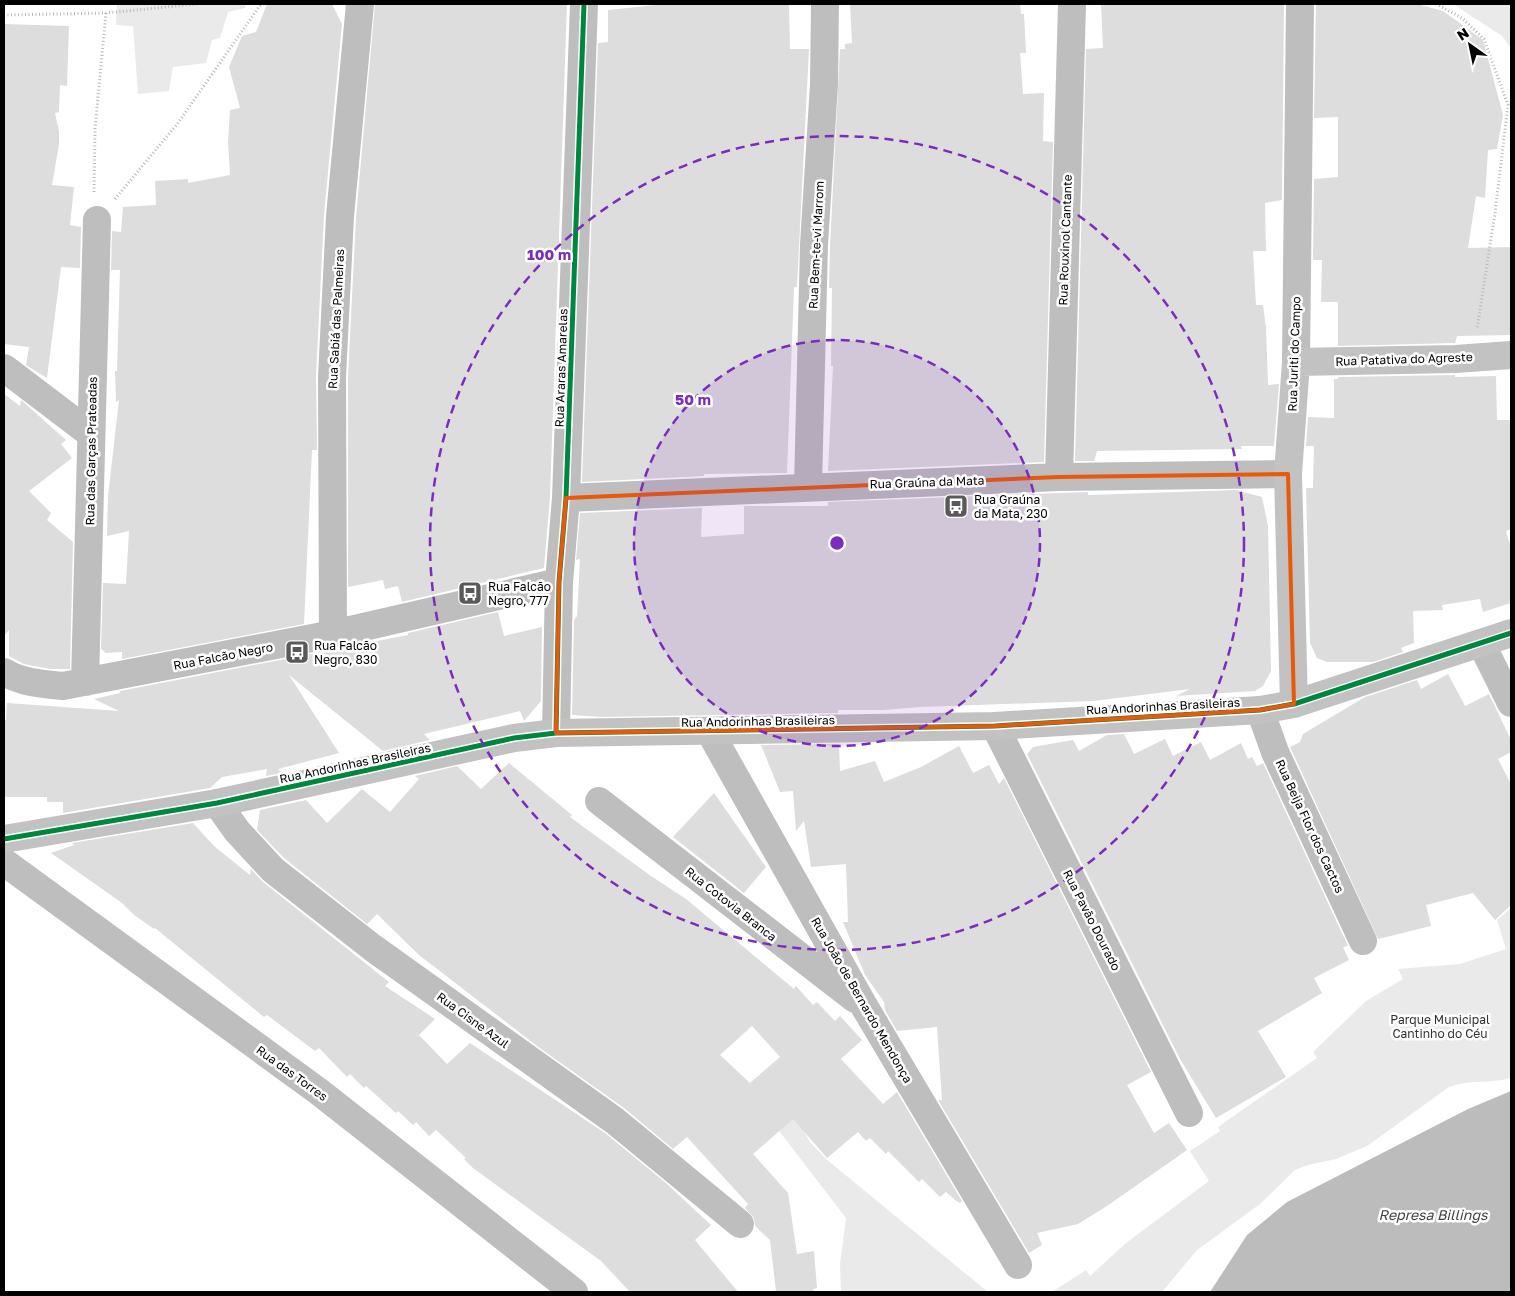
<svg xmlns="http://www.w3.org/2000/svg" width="1515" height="1296" viewBox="0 0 1515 1296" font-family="'Golos Text',sans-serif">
  <rect width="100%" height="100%" fill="#fff"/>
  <path fill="#eaeaea" d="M117,4H246L245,8L228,12L220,38L212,40L206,63L173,67L169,91L138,94L133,26L116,25Z
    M1453,4H1511V48L1502,36Z
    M1511,908V1078C1491,1084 1470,1079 1449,1087L1367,1146L1336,1159L1308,1165L1295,1170L1260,1204L1197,1250L1162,1292H1052L1086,1270L1090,1276L1126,1243L1209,1181L1190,1151L1220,1131L1218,1127L1317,1058L1313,1052L1366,1001L1403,979L1398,969L1460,964L1506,949L1497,920Z
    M791,1108L810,1142L826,1159L988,1292H841L840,1264L846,1218L773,1123Z"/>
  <path fill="#bcbcbc" d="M1511,1091V1292H1210L1247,1235L1287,1202L1468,1109Z"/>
  <path fill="#ddd" fill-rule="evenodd" d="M267,4H332L342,24L324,215L316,376L317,450H312L304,624L122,659V652L106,653L101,649L103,583L126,584L129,531L107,536L108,496L119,400L116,402L115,371H117L120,270H111L112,231L121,232L123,207L156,205L155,181L188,179V183L230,175L228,142L230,110L240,108L229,67L242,36L256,32Z
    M375,4H567L550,497L544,568L402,602L398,586L385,589L383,580L348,587V377L356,217Z
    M666,4H789L790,49H809L797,287H794L787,473L704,474V476L582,482L598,43L608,42V10Z
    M850,4H1020L1021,14H1024L1026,53H1020L1023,94L1044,93L1043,141L1053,142L1044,462L828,471L833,366H831L832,288H829L830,246L840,49H845V44L852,43Z
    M1101,4H1284L1282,200L1265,203L1266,251H1253L1256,305H1263L1266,328L1268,385L1279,384L1274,446H1241L1242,449L1097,451L1094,461H1075L1086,49L1103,48Z
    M1316,4H1417L1443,11L1483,40L1503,115L1497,149L1488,150L1485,198L1476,196L1468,248L1511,247V335L1457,336L1455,343L1338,346V302H1321L1322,260H1313L1314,179L1338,177V117L1314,118Z
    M4,24L69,26L67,86L60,85L59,112L55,113L59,132V144L52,185L74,187L70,225L81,227L80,268L61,267L47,378L26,365L29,347L4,344Z
    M1455,375V377L1496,376L1497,420H1511V529L1506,531L1511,548V603L1483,612L1480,599L1442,605L1443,610L1413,611L1414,643L1401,648L1403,652L1373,662H1327L1317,658L1310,643L1306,488H1313L1314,446H1306L1308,417L1334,418V379H1338V377Z
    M4,394L20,406L21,400L66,440L61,444L72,458L29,491L51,513L47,520L73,542L70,669H50L24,664L9,656V630L4,636Z
    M1236,490L1262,497L1268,526L1271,671L1263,686L1255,691L1176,696L1190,689L1093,701L920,707L883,710H838V713L602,717L572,715L574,620L577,616L580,559L576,560L580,513L702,508L701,537L744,534V506H828V502L1059,493L1088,492V495Z
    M498,612L504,636L542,627L541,701L524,721L520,711L424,734L430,740L383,751L289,675L339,753L278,769L282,773L266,776L267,769L222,777L210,788L63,813V802H47V797H4V720H6L7,703L119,711L94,699L120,693V691L408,635V633Z
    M1448,674L1465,706L1489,694L1511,740V752L1498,759L1511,784V905L1495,920L1473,893L1426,905L1431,926L1378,939L1290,747L1300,742L1303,734L1365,697L1417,680L1421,689Z
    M1124,734L1134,754L1165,739L1173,756L1201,742L1210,760L1241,743L1248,759L1252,757L1257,766L1263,763L1348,946L1343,947L1349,960L1314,978L1322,993L1258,1031L1286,1077L1216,1118L1180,1059L1027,754L1033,747L1073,740L1079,751L1107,735Z
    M839,744L840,771L875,761L884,782L921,767L959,746L973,773L989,765L999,784L1004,778L1151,1072L1127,1085L1154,1133L1169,1123L1187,1150L1107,1206L1078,1224L1037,1233L1042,1245L1029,1253L938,1100H942L937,1027L897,1031L885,1010L884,1002L865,975L843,922H848L846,864L811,867L804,821L796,831L793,791L780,792L761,745Z
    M509,763L572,815L570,817L651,876L686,899L794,989L796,986L813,1005L817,1002L835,1021L840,1016L862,1040L841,1059L883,1104L897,1092L962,1201L960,1203L955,1200L946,1192L940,1197L922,1179L919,1182L888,1151L886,1154L870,1138L866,1141L858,1132L827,1158L793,1119L753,1154L788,1193L797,1254L814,1251L817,1288L813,1289L814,1292L776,1291L770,1240L755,1226L754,1218L745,1208L748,1204L687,1137L673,1149L624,1108L541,1049L419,955L377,914L367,924L284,858L257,830L260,810L306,800L327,823L362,789L390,812L419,779L415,776L457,766L481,789ZM752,1026L780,1057L750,1083L720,1055Z
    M714,793L766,867L744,893L673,837Z
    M193,823L214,846L250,875L251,869L263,882L389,982L385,986L435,1019L419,1035L447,1064L470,1043L605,1133L666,1183L711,1225L695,1240L738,1292H630L601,1261L473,1168L464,1159L466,1158L436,1130L429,1136L416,1122L413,1125L398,1111L396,1113L366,1086L364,1088L350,1074L347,1077L319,1048L315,1051L267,1015L264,1017L155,928L154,929L134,915L122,903L51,853L74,845L72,843Z"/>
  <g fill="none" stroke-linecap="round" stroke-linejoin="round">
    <path stroke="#b8b8b8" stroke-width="3" stroke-dasharray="1 2.5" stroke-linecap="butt" d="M1436,4L1462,18L1484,39L1508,105L1495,213L1477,329
      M4,15L106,13L197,4
      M94,192L95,129L106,13
      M115,199L178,123L261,4"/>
    <path stroke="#bebebe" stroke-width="28" d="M1296,362L1300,4
      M4,368L91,434
      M1059,477L1072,4
      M808,486L814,245L824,84L825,4
      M566,498L1059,477L1288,474
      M333,634L332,377L340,216L360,4
      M1481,643L1511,703
      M4,672C22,683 43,684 63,686L333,634L559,582
      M85,682L97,220
      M1260,710L1275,752L1363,941
      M995,726L1189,1113
      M710,732L864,1006L1018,1265
      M556,733L559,582L566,498L584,4
      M599,801L855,999
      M217,803L237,831L273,870L373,948L615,1121L740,1224
      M4,862L318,1091L574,1292"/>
    <path stroke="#c2c2c2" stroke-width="28" d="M1294,704L1288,474L1296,362L1456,359L1511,355
      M4,839L217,803L514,738L556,733L995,726L1260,710L1294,704L1511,633"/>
    <g stroke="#fff" stroke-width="8">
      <path id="cycleway" d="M556,733L559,582L566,498L584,4
        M4,839L217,803L514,738L556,733L995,726L1260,710L1294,704L1511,633"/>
    </g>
    <use href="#cycleway" stroke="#00873e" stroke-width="5"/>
  </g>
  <path fill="none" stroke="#e8590c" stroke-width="4" stroke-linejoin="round" d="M1288,474L1294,704L1260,710L995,726L556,733L559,582L566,498L1059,477Z"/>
  <circle cx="837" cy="543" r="203" fill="#7b2cbf" fill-opacity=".12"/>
  <g fill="none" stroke="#7b2cbf" stroke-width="2.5" stroke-dasharray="9 6">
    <circle cx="837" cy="543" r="203"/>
    <circle cx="837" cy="543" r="407"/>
  </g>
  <defs>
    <g id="bus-square" transform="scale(1.25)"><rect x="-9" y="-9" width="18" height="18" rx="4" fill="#595959" stroke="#fff"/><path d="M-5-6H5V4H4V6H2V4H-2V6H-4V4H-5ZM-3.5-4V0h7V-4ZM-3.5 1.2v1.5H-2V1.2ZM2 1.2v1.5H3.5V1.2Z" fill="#fff"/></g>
  </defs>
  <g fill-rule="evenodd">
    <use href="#bus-square" x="956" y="506"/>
    <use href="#bus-square" x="470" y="593"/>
    <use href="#bus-square" x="297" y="652"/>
  </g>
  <g text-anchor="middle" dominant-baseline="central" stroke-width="5" stroke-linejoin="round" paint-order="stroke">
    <g font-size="12" fill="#000" stroke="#fff">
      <text transform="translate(1065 240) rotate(-88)">Rua Rouxinol Cantante</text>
      <text transform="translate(816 245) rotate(-87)">Rua Bem-te-vi Marrom</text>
      <text transform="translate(336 319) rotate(-87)">Rua Sabiá das Palmeiras</text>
      <text transform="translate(1294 354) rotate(-88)">Rua Juriti do Campo</text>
      <text transform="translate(1404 359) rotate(-2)">Rua Patativa do Agreste</text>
      <text transform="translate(561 368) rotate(-88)">Rua Araras Amarelas</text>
      <text transform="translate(91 451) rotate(-89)">Rua das Garças Prateadas</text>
      <text transform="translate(927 482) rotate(-2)">Rua Graúna da Mata</text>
      <text transform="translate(223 656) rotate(-11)">Rua Falcão Negro</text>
      <text transform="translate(1163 706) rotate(-3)">Rua Andorinhas Brasileiras</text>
      <text transform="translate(758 721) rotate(-1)">Rua Andorinhas Brasileiras</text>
      <text transform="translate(355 763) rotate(-12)">Rua Andorinhas Brasileiras</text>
      <text transform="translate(1310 826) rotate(65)">Rua Beija Flor dos Cactos</text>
      <text transform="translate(731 904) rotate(38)">Rua Cotovia Branca</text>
      <text transform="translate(1092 920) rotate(63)">Rua Pavão Dourado</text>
      <text transform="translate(862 1000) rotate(60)">Rua João de Bernardo Mendonça</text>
      <text transform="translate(473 1020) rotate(36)">Rua Cisne Azul</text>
      <text transform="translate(292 1073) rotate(36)">Rua das Torres</text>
    </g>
    <g font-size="12" fill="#000" stroke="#fff" text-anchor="start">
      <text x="974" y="499">Rua Graúna<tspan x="974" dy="14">da Mata, 230</tspan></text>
      <text x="488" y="586">Rua Falcão<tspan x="488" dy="14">Negro, 777</tspan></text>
      <text x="314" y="645">Rua Falcão<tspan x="314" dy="14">Negro, 830</tspan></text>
    </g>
    <g font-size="12" fill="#303030" stroke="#fff">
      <text x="1440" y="1019">Parque Municipal<tspan x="1440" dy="14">Cantinho do Céu</tspan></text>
    </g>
    <g font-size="14" font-style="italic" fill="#414141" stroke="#fff">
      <text x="1433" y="1214">Represa Billings</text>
    </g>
  </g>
  <circle cx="837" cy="543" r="8" fill="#7b2cbf" stroke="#fff" stroke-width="2.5"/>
  <g font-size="15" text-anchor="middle" font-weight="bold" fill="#7b2cbf" stroke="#fff" stroke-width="5" stroke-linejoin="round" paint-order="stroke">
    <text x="549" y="260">100 m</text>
    <text x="693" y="405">50 m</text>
  </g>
  <rect width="1515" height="1296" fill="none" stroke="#000000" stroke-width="10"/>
  <g transform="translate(1470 45) rotate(327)" stroke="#ffffff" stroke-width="4" paint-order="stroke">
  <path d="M0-4L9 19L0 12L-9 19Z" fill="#000000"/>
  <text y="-8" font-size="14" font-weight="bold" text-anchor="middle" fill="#000000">N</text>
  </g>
</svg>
